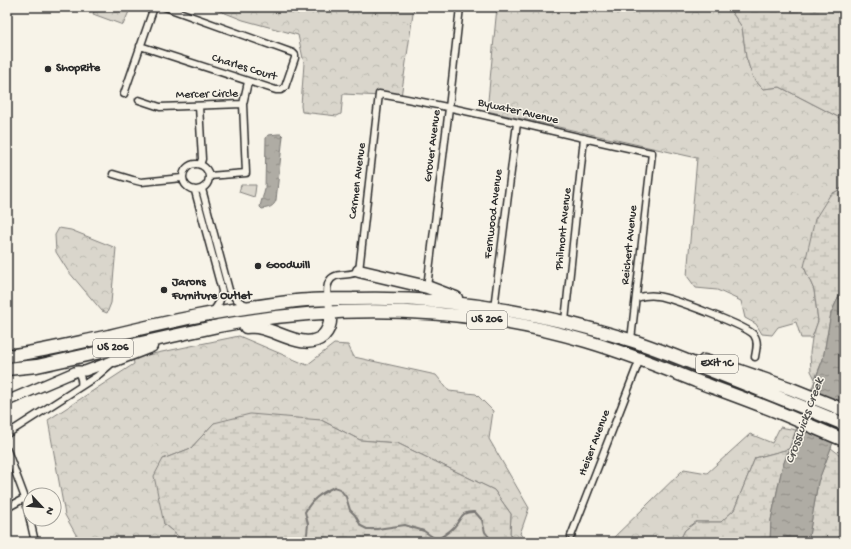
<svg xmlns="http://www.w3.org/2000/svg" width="851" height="549" viewBox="0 0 851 549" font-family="'Gochi Hand',sans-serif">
  <defs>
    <pattern id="forest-crowns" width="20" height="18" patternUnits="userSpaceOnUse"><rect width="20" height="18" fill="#dad6cc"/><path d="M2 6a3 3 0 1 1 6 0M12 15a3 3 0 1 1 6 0" fill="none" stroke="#bbb8af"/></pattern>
    <pattern id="wetland-marsh" width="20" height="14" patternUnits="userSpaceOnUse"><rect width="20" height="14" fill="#dad6cc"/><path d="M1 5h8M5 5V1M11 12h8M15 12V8" fill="none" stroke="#bbb8af"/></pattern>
    <pattern id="water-ripples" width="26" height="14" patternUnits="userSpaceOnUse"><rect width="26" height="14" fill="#afaca4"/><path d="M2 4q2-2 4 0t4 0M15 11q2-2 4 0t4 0" fill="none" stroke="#8f8c86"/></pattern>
  </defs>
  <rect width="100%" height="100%" fill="#f7f3e8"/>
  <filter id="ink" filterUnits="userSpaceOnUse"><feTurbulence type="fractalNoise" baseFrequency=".025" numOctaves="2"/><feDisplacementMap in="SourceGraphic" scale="8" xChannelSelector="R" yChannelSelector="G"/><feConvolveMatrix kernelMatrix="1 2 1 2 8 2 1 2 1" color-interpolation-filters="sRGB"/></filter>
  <g filter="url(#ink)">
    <path fill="url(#forest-crowns)" stroke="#82807c" d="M96,7H131L123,25L93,14Z
      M210,7H414L401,97L343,94L341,114L337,116L302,112L301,106L304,63L298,35L243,20Z
      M497,7H728L742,27L746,57L753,78L763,89L780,87L844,120V187L830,195L804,267L814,290L818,321L812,338H801L796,322L778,327L772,335L762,334L756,324L745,318L741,301L717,290L696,288L687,276L697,158L487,111Z
      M59,228L71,230L116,248L111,303L107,313L102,311L68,271L56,252L55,235Z
      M239,336L307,365L334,344L348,345L354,357L436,375L449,391L476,394L493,411L489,439L529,508L520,534L529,542H515L510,533L511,514L494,490L397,443L360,440L321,420L214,423L191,448L163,459L164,524L185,542H80L65,515L48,420L134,364L133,358Z
      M780,427L796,430L789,449L755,458L734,510L721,522H696L685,530L679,542H609L684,469L707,473L750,434L772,443Z"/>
    <path fill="url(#wetland-marsh)" stroke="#82807c" d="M728,7H844V120L780,87L763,89L753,78L746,57L742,27Z
      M844,187V286L831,313L823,359L815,379L811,371L810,353L812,338L818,321L814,290L804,267L815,219L830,195Z
      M250,414L321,420L360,440L397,443L494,490L511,514L510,533L515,542H185L164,524L154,476L163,459L191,448L214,423Z
      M831,448L844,458V542H808L818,482Z
      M789,449L782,468L771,520L770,542H679L685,530L696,522H721L734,510L755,458Z"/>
    <path fill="#dad6cc" stroke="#82807c" d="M241,185H256L255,193L254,197L239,192Z"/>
    <path fill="url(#water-ripples)" stroke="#7a7874" d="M278,134H281L283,136L276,200C274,207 268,208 262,209L260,207C261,200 264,195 265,189L266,138L268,135Z
      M844,286V414L818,482L808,542H770L771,520L782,468L823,359L831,313Z"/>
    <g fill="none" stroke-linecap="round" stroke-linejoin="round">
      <path stroke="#7a7874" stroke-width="2" d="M307,534L308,524L305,512C312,499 320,494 334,487L340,489L346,497L350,510L355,515L361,526L367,529H377L405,525L424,531L434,538H440C444,535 449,532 453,528C462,520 459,511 475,512L482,520L485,532L493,542"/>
      <g stroke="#2b2b2b" stroke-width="9">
        <path id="street" d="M140,46L276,90H281L285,87L295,58V55L293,53L165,7
          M124,94L154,7
          M139,100L160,107L243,104L246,173L209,176
          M243,104L248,82
          M199,106L202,159L200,165
          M183 177a13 13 0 1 1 26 0a13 13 0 1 1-26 0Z
          M113,174L133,180L141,182L182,178
          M202,189L229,290C233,298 238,302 247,305
          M195,191L222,291C222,300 217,306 212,313
          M427,287L449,108L460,7
          M636,298C643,296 650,295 657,296C672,298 747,326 754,335C759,342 756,350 755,357
          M494,308L517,123
          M330,313C328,300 321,277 340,275C347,274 352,275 359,271L379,94C471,109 561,135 652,153L631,340
          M565,321L584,138
          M77,371C81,376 82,381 81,386
          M7,434L97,376L112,363
          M7,450L25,498L35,542
          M7,508L25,498
          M571,536L640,359"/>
      </g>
      <g stroke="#2b2b2b" stroke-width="12">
        <path id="secondary" d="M7,401L77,371H85L115,360"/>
      </g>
      <g stroke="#2b2b2b" stroke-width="15">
        <path id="highway" d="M359,271L427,287L456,298
          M246,327C251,327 256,326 261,328C280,332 306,351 323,336C330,329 331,321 330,313
          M7,356C42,352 75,343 109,336C138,329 168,322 198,316C230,310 264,305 296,301C315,299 334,299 353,299C448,296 540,312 630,340C656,348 682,359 707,369C753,387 799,405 844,424
          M115,360L151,346
          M704,361L740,371L789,388L844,410
          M7,369L37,366L218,326C339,303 468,306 586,341C623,352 659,366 696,381C723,391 751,401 778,412C800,421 822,431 844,440"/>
      </g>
      <use href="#street" stroke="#f7f3e8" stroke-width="6"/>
      <use href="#secondary" stroke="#f7f3e8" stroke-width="9"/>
      <use href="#highway" stroke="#f7f3e8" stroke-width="12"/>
    </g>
  </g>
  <g fill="#2b2b2b" stroke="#f7f3e8" stroke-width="1.5">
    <circle cx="48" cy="69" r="4"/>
    <circle cx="258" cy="266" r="4"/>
    <circle cx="164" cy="290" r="4"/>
  </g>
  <g text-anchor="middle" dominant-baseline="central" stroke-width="3" stroke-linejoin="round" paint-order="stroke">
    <g fill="#f7f3e8" stroke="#686764" stroke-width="1">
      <rect x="467" y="311" width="40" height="18" rx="3"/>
      <rect x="93" y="339" width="40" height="18" rx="3"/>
      <rect x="696" y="355" width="42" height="18" rx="3"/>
    </g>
    <g font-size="11" font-weight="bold" fill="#2b2b2b">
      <text x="487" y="320">US 206</text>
      <text x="113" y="348">US 206</text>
      <text x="717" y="364">Exit 1C</text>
    </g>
    <g font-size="12" fill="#2b2b2b" stroke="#f7f3e8">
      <text transform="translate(244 68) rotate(17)">Charles Court</text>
      <text transform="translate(207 95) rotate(-1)">Mercer Circle</text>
      <text transform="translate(518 112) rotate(13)">Bywater Avenue</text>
      <text transform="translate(433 146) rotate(-83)">Grover Avenue</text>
      <text transform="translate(358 181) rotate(-83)">Carmen Avenue</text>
      <text transform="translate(494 214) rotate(-83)">Fernwood Avenue</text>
      <text transform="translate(564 229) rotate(-84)">Philmont Avenue</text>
      <text transform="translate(630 245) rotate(-84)">Reichert Avenue</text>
      <text transform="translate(595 443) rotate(-69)">Heiser Avenue</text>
    </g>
    <g font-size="12" font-weight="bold" fill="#2b2b2b" stroke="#f7f3e8" text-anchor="start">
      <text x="56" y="69">ShopRite</text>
      <text x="266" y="266">Goodwill</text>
      <text x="172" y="283">Jarons<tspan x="172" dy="14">Furniture Outlet</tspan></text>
    </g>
    <g font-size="13" font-style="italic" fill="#53524f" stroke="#f7f3e8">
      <text transform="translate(805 421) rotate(-70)">Crosswicks Creek</text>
    </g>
  </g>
  <rect width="851" height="549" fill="none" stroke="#f7f3e8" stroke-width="24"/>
  <rect x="12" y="12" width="827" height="525" fill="none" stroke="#2b2b2b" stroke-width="1.5" filter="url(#ink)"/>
  <g transform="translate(42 507) rotate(116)"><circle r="19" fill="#f7f3e8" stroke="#a5a39c"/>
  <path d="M0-3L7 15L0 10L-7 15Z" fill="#2b2b2b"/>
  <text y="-6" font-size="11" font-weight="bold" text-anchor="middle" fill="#2b2b2b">N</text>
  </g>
</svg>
